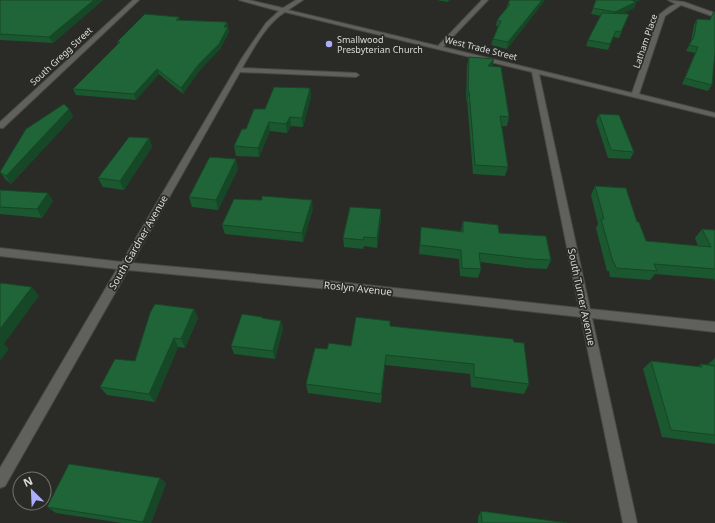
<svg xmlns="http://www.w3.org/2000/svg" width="715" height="523" viewBox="0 0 715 523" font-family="'Noto Sans',sans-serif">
  <rect width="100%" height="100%" fill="#2a2b27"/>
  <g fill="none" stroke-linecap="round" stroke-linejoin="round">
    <g stroke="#474844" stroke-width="2">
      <path id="minor" d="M133,0H139L3,128H0V122Z
        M239,0H249L283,8L296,0H303L288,10L438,46L482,0H488L443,47L632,93L659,15L669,7L676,4L668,0L684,2L715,13V17L681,5L665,16L639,94L715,113V117L539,74L590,309L715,322V332L592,318L637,523H623L581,317L329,289L128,270L5,486L0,488V468L117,269L0,256V248L122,262L242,58L266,23L279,11ZM285,12L532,72L579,308L329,281L132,263L240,72L356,77L359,75L356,73L242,68C253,49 266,24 285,12Z"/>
    </g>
    <use href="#minor" fill="#60615d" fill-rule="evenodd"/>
  </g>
  <path fill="#1b572f" d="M0,0H103L53,43L0,40Z
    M437,0H450L447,2Z
    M510,0H545L507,49L491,45L493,39L498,26H496L497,20L506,9L508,3Z
    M596,0L636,2L634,8L622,14H629L619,38L613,37L608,50L586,46L588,40L601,16L591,14Z
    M714,11L712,85L708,91L682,84L695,53L686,51L691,42L694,25L697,19L710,20Z
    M179,17L180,21L227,22L229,32L220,49L199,71L183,94L159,74L136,100L76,95L73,89L118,44L117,42Z
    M469,57L492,67L509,117L507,126H502L508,167L505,176L473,174L467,100L466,101L467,66Z
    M310,88L311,97L303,127L291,126L287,133L270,131L259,157L236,156L234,146L246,129L265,109Z
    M69,109L73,117L11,184L6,180L0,172Z
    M599,114L634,152L630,159L608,158L596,121Z
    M149,138L152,147L124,190L103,187L98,178Z
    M238,169L218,210L192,207L189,197Z
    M595,186L637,222L646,241L698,246L695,238L702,229L715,230V281L714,279L655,274L650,280L610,277L609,271H607L596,228L598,224L591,195Z
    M0,190L53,201L42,218L0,214Z
    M262,200L313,209L303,242L225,234L222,225Z
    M381,218L377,248L364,246L363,249L344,247L343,238Z
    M463,221L499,233L551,260L547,269L527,268L480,262L481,269L478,278L460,276L459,259L419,254L421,227L461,231Z
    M194,309L198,318L185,348L178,347L155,402L107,395L100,387L135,361Z
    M262,317L263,319L281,321L283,329L275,359L234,354L231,346Z
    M390,326L514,342L529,384L524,394L471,387L470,374L385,365L381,403L308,393L306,384L327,349L351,346Z
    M715,358V444L662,437L643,369L651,361L698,367L701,364L707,365Z
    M160,478L166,484L151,523H122L56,513L47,507Z
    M481,511L567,523H478V517Z"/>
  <path fill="#164726" d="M94,0H103L53,43L49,37Z
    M542,0H545L507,49L508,42Z
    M630,0H641L636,2L634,8L613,18L615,12Z
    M179,17L181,22L176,20Z
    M227,22L228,27H224Z
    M228,27L229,32L220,49L199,71L183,94L181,88L198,65Z
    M494,59L492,68L488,66Z
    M157,69L159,74L136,100L134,94Z
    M310,88L311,97L303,127L302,118Z
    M469,91L467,100L466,101L468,92Z
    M69,109L73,117L11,184L6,176Z
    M290,117L291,126L287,133L286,124Z
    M269,122L270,131L259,157L258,148Z
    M149,138L152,147L124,190L120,181Z
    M236,159L238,169L218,210L216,200Z
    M48,193L53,201L42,218L37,209Z
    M312,200L313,209L303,242L302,233Z
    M381,209V218L377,248V238Z
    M32,287L39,296L4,344L9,349L0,361V329Z
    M194,309L198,318L185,348L181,339Z
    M281,321L283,329L275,359L273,351Z
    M174,338L178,347L155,402L149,394Z
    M160,478L166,484L151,523H144L143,522Z"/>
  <path fill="#1f6537" stroke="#164726" d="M0,0H94L49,37L0,34Z
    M510,0H542L508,42L493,39L501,21L497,20L510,4L508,3Z
    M596,0H631L636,2L615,12L593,8Z
    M714,11L715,12V52L712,85L685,78L698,47L689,45L694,37L697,19L710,20Z
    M602,13L629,14L621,32L616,31L610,44L588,40Z
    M145,14L179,17L176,20L227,22L224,27H228L219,44L198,65L181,88L157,69L134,94L73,89L120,42H117Z
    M469,57L494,59L488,66L501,67L509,117L500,116L508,167L475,165L469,91L468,92Z
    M274,87L310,88L302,118L290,117L286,124L269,122L258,148L234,146L242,129H246L254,109H265Z
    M64,104L69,109L6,176L0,172L26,129Z
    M599,114L619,115L634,152L611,150Z
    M129,137L149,138L120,181L98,178Z
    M210,157L236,159L216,200L189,197L208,160Z
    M595,186L626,188L637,222H639L646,241L711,247L702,229L715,230V269L654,264L657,271L616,268L614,262H613L601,219H604Z
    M0,190L48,193L37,209L0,207Z
    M262,196L312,200L302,233L222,225L234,199L262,200Z
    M350,207L381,209L377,238L364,237L363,240L343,238Z
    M463,221L498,225L499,233L546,236L551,260L531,259L479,253L481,269L462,268L461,250L420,245L421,227L463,232Z
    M1,283L32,287L0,329V284Z
    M155,304L194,309L181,339L174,338L149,394L100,387L115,359L135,361L150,313Z
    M242,314L262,317V318L281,321L273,351L231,346Z
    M356,317L390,321V326L513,339L514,342L524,343L529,384L474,377V364L386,355L381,394L306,384L315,348L327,349L329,343L351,346Z
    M651,361L702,367L701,364L715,366V435L671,430Z
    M69,464L160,478L143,522L47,507Z
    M481,511L567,523H482Z"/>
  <circle fill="#acaffb" stroke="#2a2b27" stroke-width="1.5" cx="329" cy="44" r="4"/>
  <g text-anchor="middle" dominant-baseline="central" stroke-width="3.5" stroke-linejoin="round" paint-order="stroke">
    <g font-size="9" fill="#dbdbd9" stroke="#2a2b27" text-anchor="start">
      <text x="337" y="39">Smallwood<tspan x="337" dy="10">Presbyterian Church</tspan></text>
    </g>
    <g font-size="9" fill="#dbdbd9" stroke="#2a2b27">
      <text transform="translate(645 41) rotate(-71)">Latham Place</text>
      <text transform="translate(481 48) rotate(14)">West Trade Street</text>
      <text transform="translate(61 56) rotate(-43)">South Gregg Street</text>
    </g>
    <g font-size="10" fill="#dbdbd9" stroke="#2a2b27">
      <text transform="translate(138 242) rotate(-60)">South Gardner Avenue</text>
      <text transform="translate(358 288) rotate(6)">Roslyn Avenue</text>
      <text transform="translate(582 297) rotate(78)">South Turner Avenue</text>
    </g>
  </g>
  <g transform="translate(32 491) rotate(336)"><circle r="19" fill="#2a2b27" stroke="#71716e"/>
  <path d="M0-3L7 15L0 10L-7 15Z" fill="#acaffb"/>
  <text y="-6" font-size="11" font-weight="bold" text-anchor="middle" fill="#dbdbd9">N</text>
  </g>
</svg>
